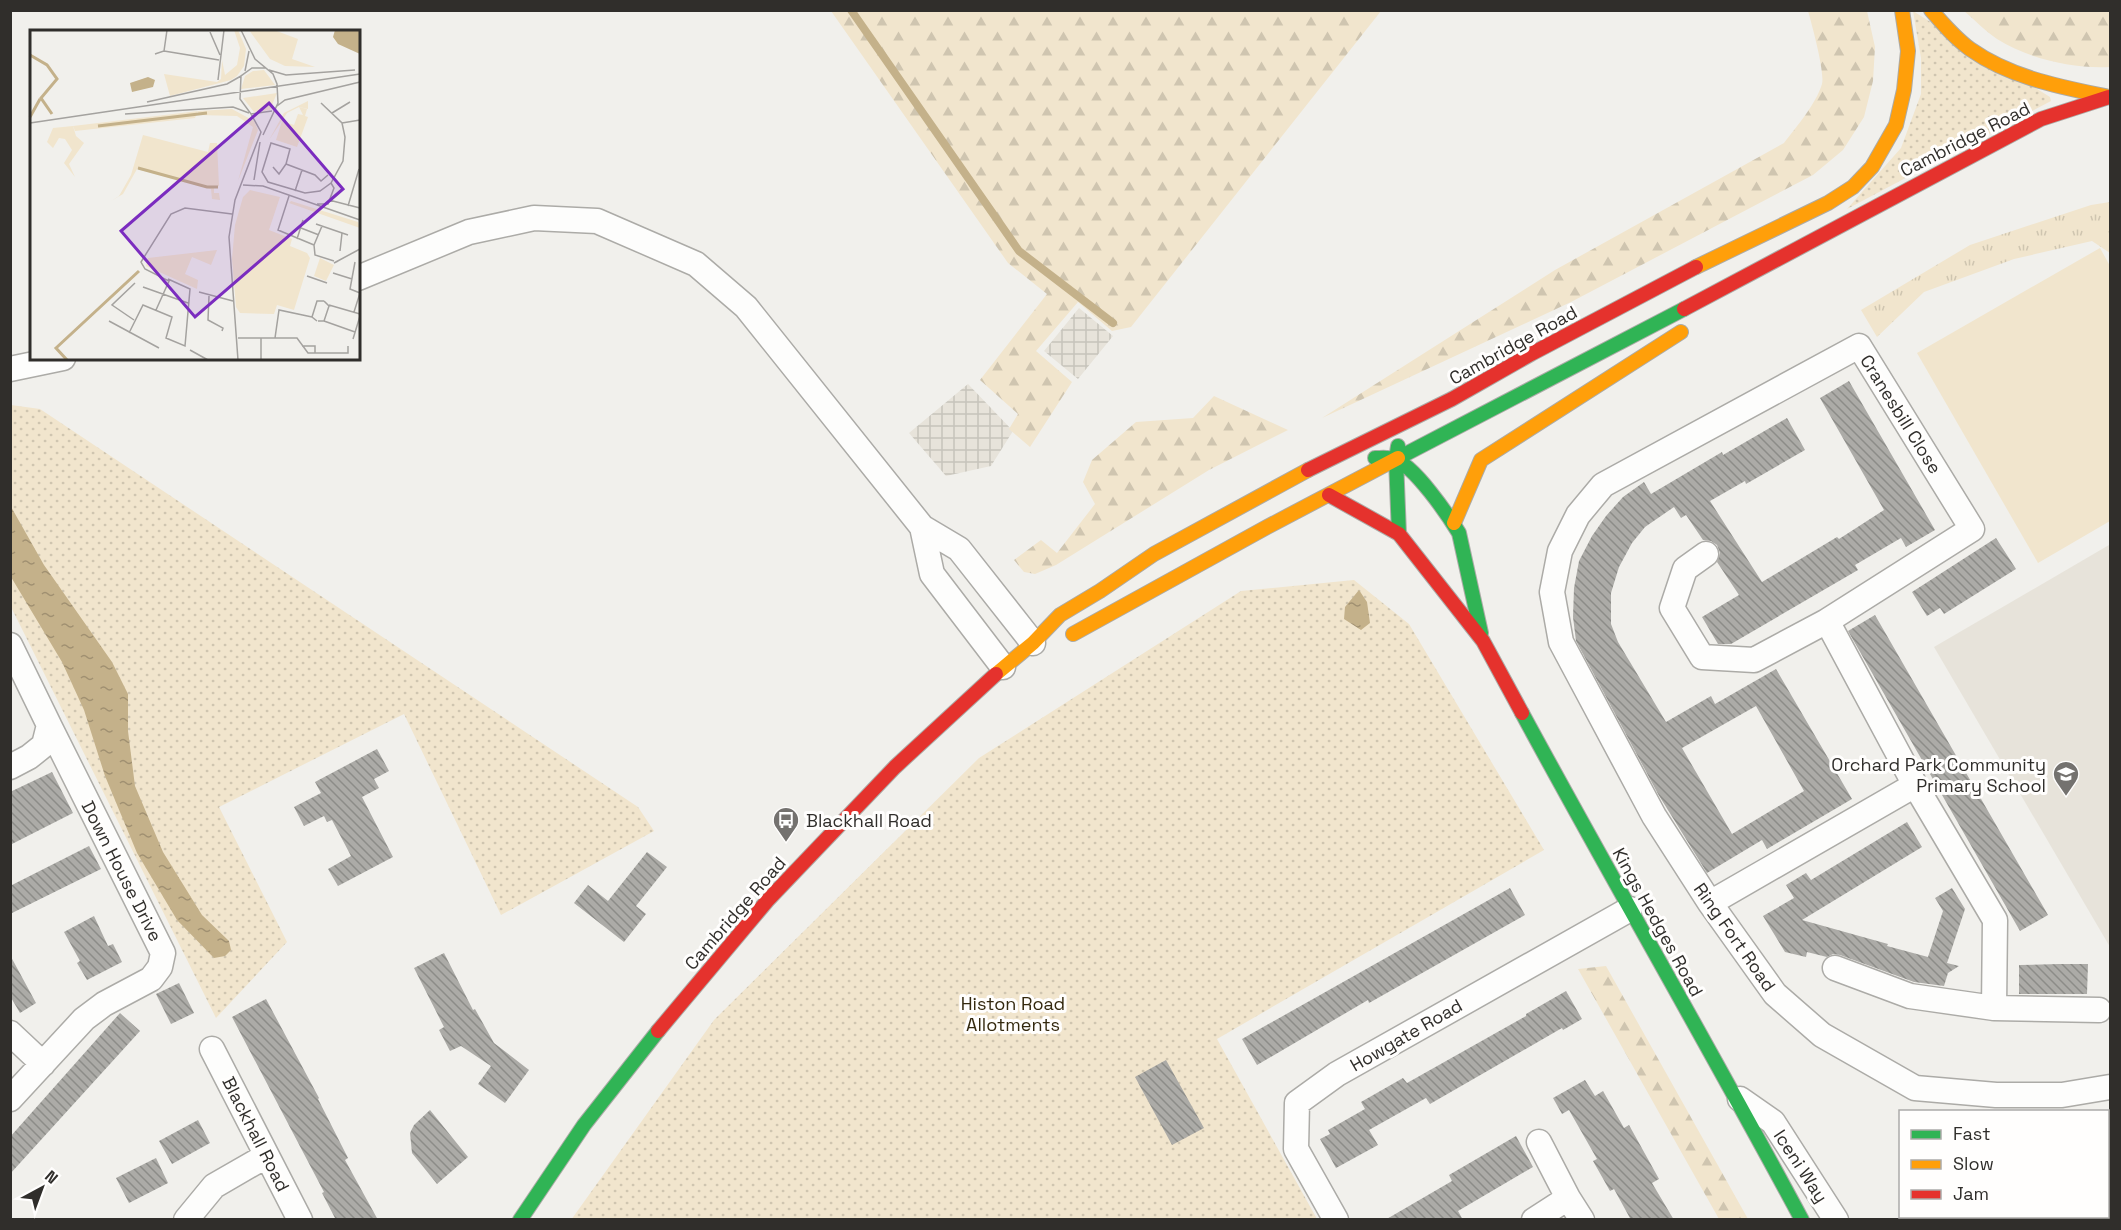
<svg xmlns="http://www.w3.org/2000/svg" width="2121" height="1230" viewBox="0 0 2121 1230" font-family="'Space Grotesk',sans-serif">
  <defs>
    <pattern id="industrial-grid" width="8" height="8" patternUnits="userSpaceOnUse" patternTransform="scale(1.5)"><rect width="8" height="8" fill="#e7e3da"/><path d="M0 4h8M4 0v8" fill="none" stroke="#c6c3bb"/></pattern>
    <pattern id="grass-dots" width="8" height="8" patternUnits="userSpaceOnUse" patternTransform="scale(1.5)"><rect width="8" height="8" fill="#f1e5cd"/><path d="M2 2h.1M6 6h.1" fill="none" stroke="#cfc5b0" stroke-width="1.8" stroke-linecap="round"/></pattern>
    <pattern id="forest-firs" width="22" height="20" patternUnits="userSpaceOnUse" patternTransform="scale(1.5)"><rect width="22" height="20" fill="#f1e5cd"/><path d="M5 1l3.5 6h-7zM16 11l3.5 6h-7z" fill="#cfc5b0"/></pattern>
    <pattern id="park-tufts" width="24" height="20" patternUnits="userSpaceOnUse" patternTransform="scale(1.5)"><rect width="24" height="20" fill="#f1e5cd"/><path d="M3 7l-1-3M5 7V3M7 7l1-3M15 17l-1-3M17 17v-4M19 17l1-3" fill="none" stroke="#cfc5b0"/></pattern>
    <pattern id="water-ripples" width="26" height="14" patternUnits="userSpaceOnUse" patternTransform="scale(1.5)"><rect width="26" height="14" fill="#c4b18a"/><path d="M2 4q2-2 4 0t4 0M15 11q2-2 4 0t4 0" fill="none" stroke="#a09071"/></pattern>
    <pattern id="building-back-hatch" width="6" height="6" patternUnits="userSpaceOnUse" patternTransform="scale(1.5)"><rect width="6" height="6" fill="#acaba7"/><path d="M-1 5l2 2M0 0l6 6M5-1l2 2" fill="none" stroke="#8c8c88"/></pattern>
  </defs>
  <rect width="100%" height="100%" fill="#f1f0ec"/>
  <path fill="#e7e3da" d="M2109,545L2110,546V947L1934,647Z"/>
  <path fill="url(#industrial-grid)" d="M1079,308L1113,336L1078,379L1044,351Z
    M968,384L1013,431L991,466L946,476L909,433Z"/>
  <path fill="url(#grass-dots)" d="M1913,11L2050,97L2051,101L1847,209L1901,148L1921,94V58Z
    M11,405L40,409L638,807L654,831L501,915L404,714L219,807L287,942L216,1018L11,607Z
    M1354,580L1409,624L1544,850L1217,1039L1317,1219L571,1220L714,1020L979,758L1241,591Z"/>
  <path fill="url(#forest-firs)" d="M831,11H1381L1131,327L1112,331L1078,302L1036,351L1072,382L1030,447L1009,429L1018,414L980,380L1047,294L1008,263Z
    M1808,11H1867L1875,47L1873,81L1864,117L1843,150L1813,175L1571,302L1322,418L1555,270L1784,143C1797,126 1816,104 1822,84C1825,72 1812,25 1808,11Z
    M1964,11H2110V67C2073,69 2029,59 1997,39C1985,31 1975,20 1964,11Z
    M1214,396L1288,430L1209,470L1056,565L1035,574L1024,572L1014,560L1041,540L1057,553L1095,504L1083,482L1092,460L1136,422L1193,418Z
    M1606,966L1748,1219H1719L1578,969Z"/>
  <path fill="url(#park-tufts)" d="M2110,202V253L2092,241L2014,259L1924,292L1877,337L1861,310L1970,245L2091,205Z"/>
  <path fill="#f1e5cd" d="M2100,248L2110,266V521L2038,563L1917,353Z"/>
  <path fill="url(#water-ripples)" d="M10,505L44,565L112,662L128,694V731L135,786L163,852L202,915L229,941L231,950L225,956L214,958L177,920L137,853L105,776L84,710L62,662L11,577Z
    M1359,590L1367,602L1370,623L1361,630L1344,619L1345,607Z"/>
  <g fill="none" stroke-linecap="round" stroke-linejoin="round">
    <path stroke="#c4b18a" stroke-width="8" d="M851,10L1019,251L1113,323"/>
  </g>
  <path fill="url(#building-back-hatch)" fill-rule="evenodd" d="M1849,381L1935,530L1906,547L1901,538L1855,565L1858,570L1731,644H1718L1702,617L1739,595L1717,562L1720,553L1717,545L1711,541L1703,540L1686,515L1681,518L1674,507L1645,527L1632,543L1619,567L1611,593V624L1618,642L1666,722L1711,696L1715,704L1776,669L1852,799L1767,849L1762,840L1707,873L1658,794L1576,641L1573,617L1574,588L1579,561L1592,536L1606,516L1623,497L1644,482L1651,494L1722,452L1723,455L1787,418L1805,450L1746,484L1745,481L1710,501L1762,582L1837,537L1839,539L1884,510L1820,398ZM1756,706L1804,791L1732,834L1682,748Z
    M1996,538L2016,569L1944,614L1940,608L1927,616L1912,592Z
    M1875,615L2048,915L2020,931L1848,631Z
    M377,749L389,771L374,779L379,788L362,797L393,857L338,886L328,869L351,856L332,820L327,822L324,816L304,826L294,807L321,793L315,782Z
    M52,772L73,813L10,845V792Z
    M1907,822L1922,847L1802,920L1888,944L1887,946L1928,957L1943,911L1935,898L1952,888L1965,909L1947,963L1959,966L1948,973L1944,986L1914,982L1840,955L1833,954L1827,957L1807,952L1806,957L1785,952L1763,916L1794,898L1786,885L1806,873L1811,880Z
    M89,846L101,869L10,914V886Z
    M647,852L667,867L636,906L646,914L624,942L574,903L588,885L608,901Z
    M1510,888L1525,915L1369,1003L1368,1000L1257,1065L1242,1039Z
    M94,916L108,946L113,944L122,962L87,980L77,963L80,961L64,932Z
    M444,953L473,1010L475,1009L494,1043L529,1070L505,1103L478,1084L491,1066L461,1046L450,1051L439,1030L444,1027L414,968Z
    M10,955L36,1003L20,1013L10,996Z
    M2059,964H2088L2087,994H2019V965Z
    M179,983L194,1013L171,1024L156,994Z
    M1566,991L1582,1019L1563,1030L1562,1028L1430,1104L1426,1098L1369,1130L1378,1145L1336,1168L1320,1139L1330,1134L1328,1130L1365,1109L1361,1102L1403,1078L1407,1083L1526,1016V1014Z
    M266,999L319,1098L318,1099L348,1158L345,1160L378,1220H336L322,1193L324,1192L304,1154L232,1017Z
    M120,1013L140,1031L10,1174V1137Z
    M1166,1060L1204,1128L1172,1145L1135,1077Z
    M1585,1080L1595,1096L1603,1091L1624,1128L1629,1125L1659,1179L1652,1183L1674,1220H1631L1614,1189L1610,1191L1593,1161L1597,1159L1569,1110L1562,1114L1553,1098Z
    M430,1110L468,1157L437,1184L412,1153L410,1133L414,1125Z
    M198,1120L210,1143L172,1164L159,1141Z
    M1516,1136L1533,1167L1458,1211L1463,1220H1385L1452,1181L1449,1175Z
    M156,1158L168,1183L129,1203L116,1178Z"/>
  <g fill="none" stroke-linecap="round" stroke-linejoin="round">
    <g stroke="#acaba7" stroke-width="27">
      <path id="street" d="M358,278L469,232L534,218L597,221L696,264L746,307L922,527L959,549L1033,643
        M10,369L63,358
        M922,527L932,574L1003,667
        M1706,554L1685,569L1672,608L1702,657L1754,660L1827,621
        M10,645L49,725L44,745L29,757L10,767
        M1710,903L1915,785
        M1835,968L1910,996L1994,1008
        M2099,1010L1994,1008L1995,920L1915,785L1827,621L1972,529L1859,346L1603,485L1578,515L1560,551L1552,592L1561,642L1654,816L1710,903L1775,994L1822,1035L1915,1088L1996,1095H2062L2110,1087
        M10,1033L43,1064
        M212,1049L300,1220
        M10,1099L84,1019L104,1004L151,979L160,967L163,953L49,725
        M1740,1099L1773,1122L1836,1220
        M1539,1142L1568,1198L1582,1220
        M186,1220L214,1186L266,1156
        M1336,1220L1296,1149L1297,1103L1337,1074L1630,909
        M1534,1220L1568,1198
        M1941,1220L1946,1216"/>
    </g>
    <g stroke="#acaba7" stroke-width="16">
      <path id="fast" d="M1398,446L1396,459L1399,534
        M1375,458C1381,458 1388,457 1394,459C1414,465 1448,515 1459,533L1481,633
        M1398,458L1684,309
        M1522,713C1614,883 1711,1050 1802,1220
        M520,1220L584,1125L658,1031"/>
    </g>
    <g stroke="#acaba7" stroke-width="16">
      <path id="slow" d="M1931,10C1943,24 1955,38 1970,49C2011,78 2061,87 2109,97
        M1696,267L1828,203L1853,187L1872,167L1896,125L1904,90L1908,51L1902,10
        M1454,523L1481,460L1681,332
        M1073,634L1267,527L1398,458
        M996,674L1033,643L1060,615L1100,591L1154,554L1308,470"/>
    </g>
    <g stroke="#acaba7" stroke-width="16">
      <path id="jam" d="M1684,309L2041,119L2109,97
        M1308,470L1452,399L1531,354L1696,267
        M1329,495L1399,534L1483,641L1522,713
        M658,1031L767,901L895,767L996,674"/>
    </g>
    <use href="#street" stroke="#fdfdfc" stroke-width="24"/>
    <use href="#fast" stroke="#30b455" stroke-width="14"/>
    <use href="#slow" stroke="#ff9f0a" stroke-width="14"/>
    <use href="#jam" stroke="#e5322d" stroke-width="14"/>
  </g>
  <defs>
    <g id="school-pin" transform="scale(1.35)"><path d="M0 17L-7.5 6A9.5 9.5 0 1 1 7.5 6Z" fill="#74726f" stroke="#fffefd"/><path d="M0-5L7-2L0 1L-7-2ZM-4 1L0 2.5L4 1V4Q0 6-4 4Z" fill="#fff"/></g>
    <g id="bus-pin" transform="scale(1.35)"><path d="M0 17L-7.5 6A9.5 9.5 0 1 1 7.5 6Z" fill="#74726f" stroke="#fffefd"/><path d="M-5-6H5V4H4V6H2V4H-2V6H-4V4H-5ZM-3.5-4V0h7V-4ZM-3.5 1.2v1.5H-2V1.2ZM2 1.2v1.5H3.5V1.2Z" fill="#fff"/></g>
  </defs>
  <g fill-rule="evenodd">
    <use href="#school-pin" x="2066" y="774"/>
    <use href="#bus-pin" x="786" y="820"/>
  </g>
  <g text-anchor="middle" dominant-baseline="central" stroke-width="6" stroke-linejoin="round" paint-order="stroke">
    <g font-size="18" fill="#302e2b" stroke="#fffefd">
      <text transform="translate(1965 139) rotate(-27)">Cambridge Road</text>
      <text transform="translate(1513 345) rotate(-29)">Cambridge Road</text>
      <text transform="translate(1901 414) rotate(58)">Cranesbill Close</text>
      <text transform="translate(122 871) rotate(63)">Down House Drive</text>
      <text transform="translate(735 913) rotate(-49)">Cambridge Road</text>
      <text transform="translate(1658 922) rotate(61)">Kings Hedges Road</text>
      <text transform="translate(1735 937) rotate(55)">Ring Fort Road</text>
      <text transform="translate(1406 1035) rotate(-30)">Howgate Road</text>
      <text transform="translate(256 1134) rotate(63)">Blackhall Road</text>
      <text transform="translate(1801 1166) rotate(57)">Iceni Way</text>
    </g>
    <g font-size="18" fill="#302e2b" stroke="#fffefd" text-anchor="end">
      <text x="2046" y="764">Orchard Park Community<tspan x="2046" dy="21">Primary School</tspan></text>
      <text x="806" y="820" text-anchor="start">Blackhall Road</text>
    </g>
    <g font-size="18" fill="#33280e" stroke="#fffefd">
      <text x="1013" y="1003">Histon Road<tspan x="1013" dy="21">Allotments</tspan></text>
    </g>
  </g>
  <g transform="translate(30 30)">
    <rect width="330" height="330" fill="#f1f0ec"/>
    <path d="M219,0H244L268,9L262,29L285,37L255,36L240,29ZM168,81L165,88L45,101L43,96ZM220,160L250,167L239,200L262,209L260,216L277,223L280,228L264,280L247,275L244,284L210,283L206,277L202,229L205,195L213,167ZM187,220L181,235L162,227L155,244L168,250L167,259L116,236L118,228Z" fill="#f1e5cd"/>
    <path d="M204,0H208L216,19L214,36L207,46L201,50L140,66L134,44L187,52L191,49L192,30L195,45L207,35L210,18ZM234,40L245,55L211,59L215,46L223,41ZM247,63L240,80L224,82L213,68ZM202,79L224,91L228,100L208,151L223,97L207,86L168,85V81ZM23,98L43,96L46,106L54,113L39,134L45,147L34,133L42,120L35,109L29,108L23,118L17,112ZM113,105L178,122L180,113H187L189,156L184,157V163H189L190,170L182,169L181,159L107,139L93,164L81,171L89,166L101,145ZM261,171L328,192L330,198L259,173Z" fill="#f1e5cd"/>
    <path d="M278,71V79L269,77L257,83L239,110L254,83ZM290,228L304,235L296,251L284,246Z" fill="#f1e5cd"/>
    <path d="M269,77L277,79L275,86L278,87L267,117L246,110L252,91L264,95L268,84L273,85Z" fill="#f1e5cd"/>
    <path d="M305,0H330V24L308,14L303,7ZM118,47L125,50L123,57L102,62L100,53Z" fill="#c4b18a"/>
    <path fill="none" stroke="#c4b18a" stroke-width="3" d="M0,25L17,35L27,49L11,68L22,84M0,87L10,69M68,96L177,83M108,138L177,157H188M37,330L26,318L109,241"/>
    <path fill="none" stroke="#a4a29f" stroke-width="1.5" d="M211,0L225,29L243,44L247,54L248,73L233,105M180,2L190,25M134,21L189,30M125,24L134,21L137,0M235,38H222L211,46L210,69L221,84L242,81M239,40L256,45L325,40M215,41L219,21M188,50L194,0M117,72L197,54L211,46M291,73L312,93L315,107L313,131L301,153L290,161L275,163L238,152L232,142L241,113L260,119L256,134L285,145L291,151L298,145M247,76L255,70L330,52M302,83L320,72M95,84L203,77L219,83M0,93L330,44M312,93L330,90M243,137L249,144L256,134M224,150L230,112M213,155L233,156L330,190M265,161L272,140M259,166L248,200L284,215M299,170L330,178M287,174H298L304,158L301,153M318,176L329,139M286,194L318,205M271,198L289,205M267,209L273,190M284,215L285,225L304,231M284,215L292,196M310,221L312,203M308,231L304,233L330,219M303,243L322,249M277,246L297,253M113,257L158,273M169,262L203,271M179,266L178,290L193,298L192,301M299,275L330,284M126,280L139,251L115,239L111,232L141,184L155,178L202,184M324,282L330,263L320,259L325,232M104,290L82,275L105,253M79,291L129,318M287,291L282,287L287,271H294M288,291H294L299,276L294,271M294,291L325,302M99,303L113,275L142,287L136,308L155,316L160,259L138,249M208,308H267L278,323H318V316M231,308V330M245,308L249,280L282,287M323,309L330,286M272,316H285V323M160,320L178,330M208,330L199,207L205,170L231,102L221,84"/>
    <path fill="#7b2cbf" fill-opacity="0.15" stroke="#7b2cbf" stroke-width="3" d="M239,73L313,159L165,287L91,201Z"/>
    <rect width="330" height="330" fill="none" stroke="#302e2b" stroke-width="3"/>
  </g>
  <rect width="2121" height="1230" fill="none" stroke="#302e2b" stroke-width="24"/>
  <rect x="1899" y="1110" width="210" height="108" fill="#fffefd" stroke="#acaba9" stroke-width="1.5"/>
  <rect x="1911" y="1130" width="30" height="9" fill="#30b455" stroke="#acaba9" stroke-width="1.5"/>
  <text x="1953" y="1140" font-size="18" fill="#302e2b">Fast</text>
  <rect x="1911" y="1160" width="30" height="9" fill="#ff9f0a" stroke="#acaba9" stroke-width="1.5"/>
  <text x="1953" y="1170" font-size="18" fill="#302e2b">Slow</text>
  <rect x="1911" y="1190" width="30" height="9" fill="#e5322d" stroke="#acaba9" stroke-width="1.5"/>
  <text x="1953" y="1200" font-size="18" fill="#302e2b">Jam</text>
  <g transform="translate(42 1188) rotate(41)" stroke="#fffefd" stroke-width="4.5" paint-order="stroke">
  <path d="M0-4.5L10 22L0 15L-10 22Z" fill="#302e2b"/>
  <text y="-9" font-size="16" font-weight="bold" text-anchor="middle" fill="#302e2b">N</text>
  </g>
</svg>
